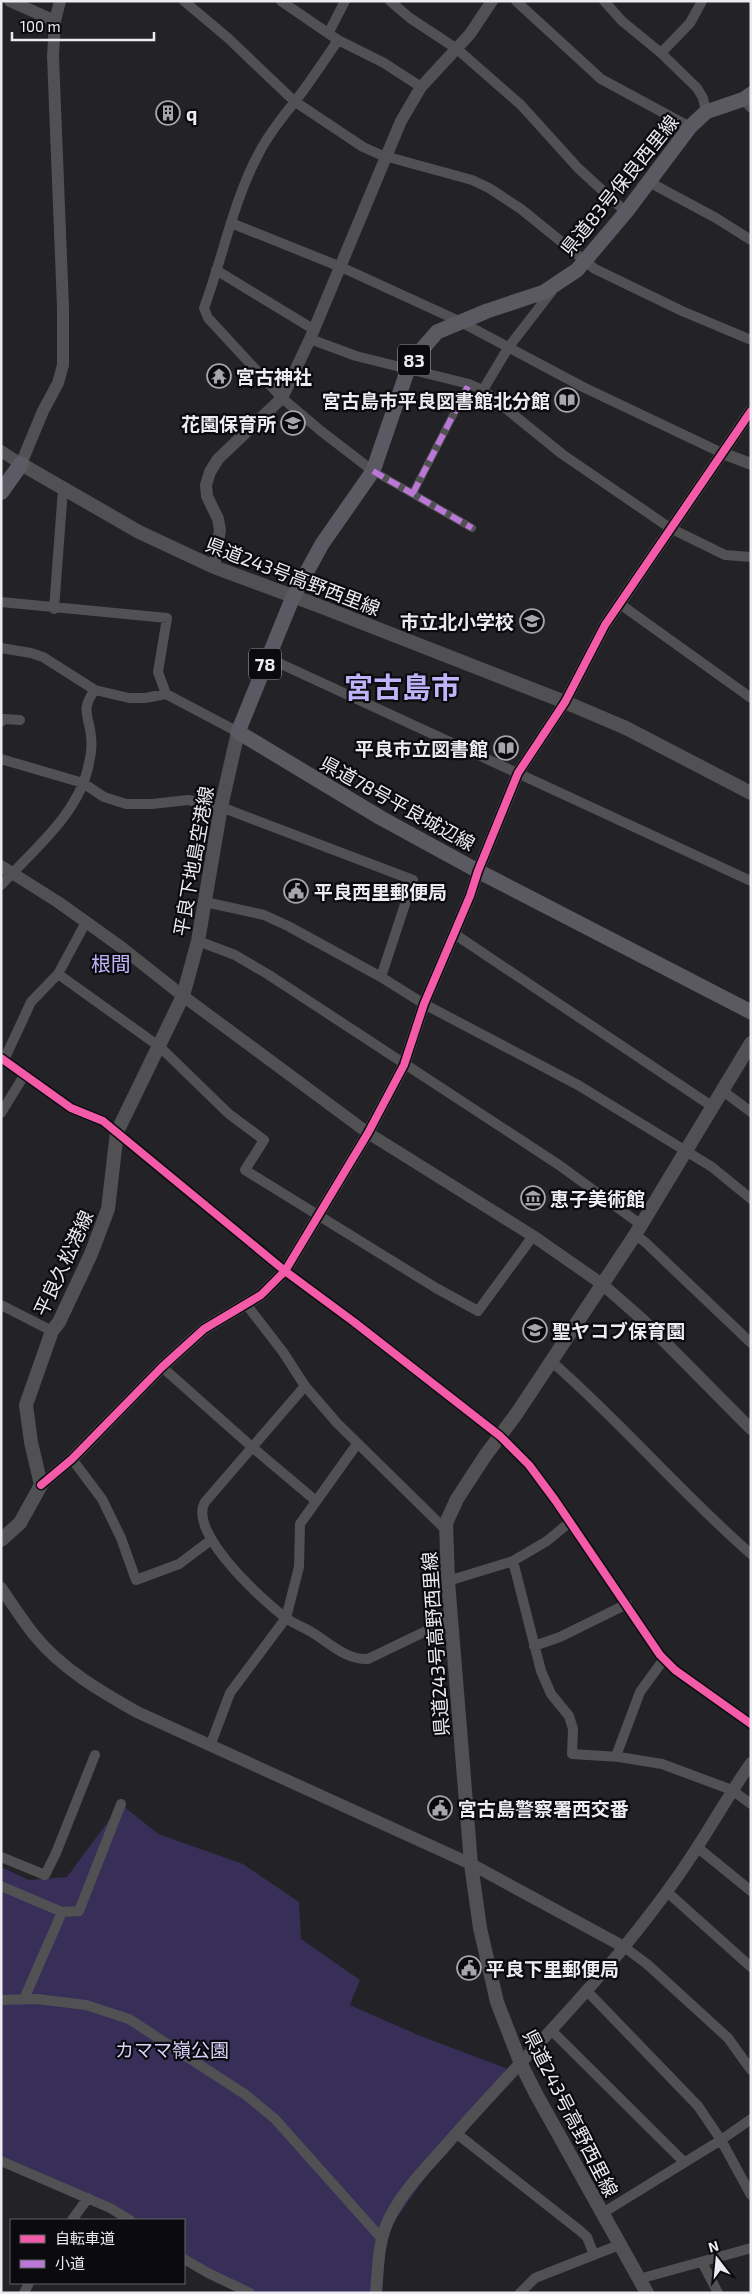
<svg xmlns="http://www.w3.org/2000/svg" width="752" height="2294" viewBox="0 0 752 2294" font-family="'Exo 2','Noto Sans JP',sans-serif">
  <rect width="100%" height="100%" fill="#222227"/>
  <path fill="#382f58" d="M121,1804L158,1834L243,1864L299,1902L301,1939L360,1980L350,2005L418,2035L513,2071L456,2133L382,2239L377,2293H252L184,2256V2220H124L1,2160V1867L29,1880L67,1877Z"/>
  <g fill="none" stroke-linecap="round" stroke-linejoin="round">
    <path stroke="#515154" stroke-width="8" d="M373,471L472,528
      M413,493L469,384"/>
    <path stroke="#515154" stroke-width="10" d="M184,1L228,38L294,101L363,147L381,155L472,180L489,188L521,209L595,269L682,311L751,340
      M281,1L338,40L384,63L421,87
      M390,1L410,18L457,49L521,105L578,168L626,212
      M516,1L601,79L690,127
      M604,1L622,21L661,53L697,88L703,98L706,112
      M329,32L345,1
      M338,40C327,57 315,74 303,91C288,111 271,129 259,153C233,201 223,257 204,308L208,318L282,398L321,431L373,471
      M661,53L690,23L702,1
      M744,99L751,108
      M649,182L716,218L751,240
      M231,223L341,267L459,321L583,387L722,453
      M216,270L313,329
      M310,339L356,356L469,384L483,390L562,454L670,528L725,555L751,557
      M483,390L508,348L552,291
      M1,602L167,618L158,672L166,694
      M620,604L751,698
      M54,609L63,489
      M1,648L31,653L43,657L95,690L129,698H145L166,694L238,732
      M268,658L751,881
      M1,722L4,719L20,720
      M1,759L83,783L104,797L126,804H152L188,800L221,807L413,880L381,977
      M1,885C34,849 80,813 89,763C91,755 92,744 91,736C89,716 80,709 95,690
      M205,902L264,915L288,926L381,977L424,1004L578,1085L712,1167L751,1199
      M453,933L713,1107
      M198,941L235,955L269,975L559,1165L640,1224
      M58,974L160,1047L229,1114L264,1140L245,1170L436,1288L478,1311L533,1236
      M1,1058L71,1108L103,1121L285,1271L354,1322L500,1436L529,1465L555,1500L660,1655L675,1670L751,1724
      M4,1060L31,1002L58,974L86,922
      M723,1091L751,1112
      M1,1113L25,1074
      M635,1235L645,1242L751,1343
      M246,1304L283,1352L305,1386L337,1423L446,1530
      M1,1305L52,1331
      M551,1361C621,1422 681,1493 751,1554
      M162,1367L252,1447L316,1501
      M305,1386L205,1502C187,1532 263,1601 286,1618C294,1624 305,1628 313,1633C331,1644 346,1660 368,1659L451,1619
      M72,1459L102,1499L121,1538L136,1580L179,1564L211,1540
      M513,1561L541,1671L551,1694L569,1716L573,1729L572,1754L619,1757L662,1764L732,1790L751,1804
      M448,1581L513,1561L547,1541L570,1522
      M534,1646L560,1637L627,1604
      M210,1746L230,1693L286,1618L299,1567L300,1524L357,1444
      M616,1756L640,1692L664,1659
      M697,1847L751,1891
      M1,1857L45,1875L56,1853L95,1755
      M1,1886L62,1912
      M666,1891L751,1967
      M624,1947L647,1964L728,2038L751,2070
      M586,1990L698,2106L721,2140L751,2195
      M24,1999L62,1912L79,1911L121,1804
      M1,2000L37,1999L86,2005L129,2019L246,2095L275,2119L382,2239
      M552,2031L684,2162
      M456,2133L579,2230L587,2237L594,2255
      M1,2161L110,2208L130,2220
      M601,2214L721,2140L751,2119
      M72,2220L88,2198
      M184,2259L208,2273L250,2293
      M702,2262L718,2293
      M639,2279L751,2248
      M24,2293L29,2283
      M520,2293L535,2278L619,2245"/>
    <path stroke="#515154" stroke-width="12" d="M10,1L55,21
      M1,451L21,464L43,411L58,383L63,365V307L53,56L55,21L60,1
      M722,453L751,464
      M214,567L220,530L218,519L207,496L206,485L210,472L218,459L282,398L310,339L401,121L421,87L470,34L492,1
      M1,866L58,902L121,947L183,996L368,1133L533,1236L602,1284L643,1320L751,1429
      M41,1485L72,1459L162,1367L204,1329L261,1295L285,1271L368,1133L404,1065L424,1004L470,896L478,871L518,773L565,702L605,625L751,411
      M1,1588C12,1604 23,1621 35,1636C62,1669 100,1691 137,1712L471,1864L624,1947
      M376,2293C378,2271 378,2246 386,2226C398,2195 426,2168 447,2144C505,2077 568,2016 624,1947C650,1915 676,1881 698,1846C716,1818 732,1790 751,1763"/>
    <path stroke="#515154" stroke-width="14" d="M21,464L139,532L214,567L322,607L565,702L626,728L751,793
      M1,1540L20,1523L41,1485L31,1442L26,1405L52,1331L59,1322L91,1254L108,1209L117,1132L183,996L198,941L221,807L238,732
      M647,2293L536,2094L521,2064L497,2002L480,1928L471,1864L448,1581L446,1523L457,1499L485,1456L517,1413L635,1235L751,1043"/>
    <path stroke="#5b5962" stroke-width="15" d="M751,94L744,99L706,112L690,127L626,212L577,270L544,292L487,311L437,332L423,348L408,369L373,471L322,544L293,597L238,732L381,818L478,871L751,1012"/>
    <path stroke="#5c5a64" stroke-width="16" d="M1,492L21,464"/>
    <path stroke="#ba77d6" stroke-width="6" stroke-dasharray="12 6" stroke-linecap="butt" d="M373,471L472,528
      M413,493L469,384"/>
    <g stroke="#0b0a0e" stroke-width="11">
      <path id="cycleway" d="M1,1058L71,1108L103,1121L285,1271L354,1322L500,1436L529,1465L555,1500L660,1655L675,1670L751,1724
        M41,1485L72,1459L162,1367L204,1329L261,1295L285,1271L368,1133L404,1065L424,1004L470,896L478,871L518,773L565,702L605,625L751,411"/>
    </g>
    <use href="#cycleway" stroke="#f35aa7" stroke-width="8"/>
  </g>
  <defs>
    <g id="building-ring" transform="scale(1.25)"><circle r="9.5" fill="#0b0a0e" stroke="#a5a5ab" stroke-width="1.5"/><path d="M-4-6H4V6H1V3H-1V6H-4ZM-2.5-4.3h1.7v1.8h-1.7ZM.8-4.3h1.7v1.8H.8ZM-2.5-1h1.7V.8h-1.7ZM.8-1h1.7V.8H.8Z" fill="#a5a5ab"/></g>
    <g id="temple-ring" transform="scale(1.25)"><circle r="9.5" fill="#0b0a0e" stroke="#a5a5ab" stroke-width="1.5"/><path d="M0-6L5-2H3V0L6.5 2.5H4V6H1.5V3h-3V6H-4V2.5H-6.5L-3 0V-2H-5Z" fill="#a5a5ab"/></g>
    <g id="library-ring" transform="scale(1.25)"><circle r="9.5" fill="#0b0a0e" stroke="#a5a5ab" stroke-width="1.5"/><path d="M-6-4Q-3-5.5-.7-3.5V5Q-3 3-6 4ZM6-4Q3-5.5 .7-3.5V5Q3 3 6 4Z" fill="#a5a5ab"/></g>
    <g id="school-ring" transform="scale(1.25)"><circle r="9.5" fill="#0b0a0e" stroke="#a5a5ab" stroke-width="1.5"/><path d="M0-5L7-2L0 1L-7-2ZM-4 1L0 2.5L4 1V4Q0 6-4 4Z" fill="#a5a5ab"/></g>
    <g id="civic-ring" transform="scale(1.25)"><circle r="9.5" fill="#0b0a0e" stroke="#a5a5ab" stroke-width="1.5"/><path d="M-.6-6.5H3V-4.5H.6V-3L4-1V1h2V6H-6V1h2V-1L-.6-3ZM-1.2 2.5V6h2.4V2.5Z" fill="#a5a5ab"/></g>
    <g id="museum-ring" transform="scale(1.25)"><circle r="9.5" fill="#0b0a0e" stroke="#a5a5ab" stroke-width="1.5"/><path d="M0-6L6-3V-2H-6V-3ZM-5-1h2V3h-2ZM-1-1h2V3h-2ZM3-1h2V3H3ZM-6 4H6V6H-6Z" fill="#a5a5ab"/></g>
  </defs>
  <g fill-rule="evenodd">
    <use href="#building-ring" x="168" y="113"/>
    <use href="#temple-ring" x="219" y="376"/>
    <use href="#library-ring" x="567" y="400"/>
    <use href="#school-ring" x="293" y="423"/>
    <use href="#school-ring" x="532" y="621"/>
    <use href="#library-ring" x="506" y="748"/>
    <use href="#civic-ring" x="296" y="891"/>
    <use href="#museum-ring" x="533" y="1198"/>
    <use href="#school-ring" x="535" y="1330"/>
    <use href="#civic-ring" x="440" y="1808"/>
    <use href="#civic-ring" x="469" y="1968"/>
  </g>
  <g text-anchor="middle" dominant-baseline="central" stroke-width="4.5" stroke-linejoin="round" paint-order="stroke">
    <g fill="#0b0a0e" stroke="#a8a8ae" stroke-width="1">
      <rect x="398" y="344.5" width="32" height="31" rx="4"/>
      <rect x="249" y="648.5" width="32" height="31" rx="4"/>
    </g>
    <g font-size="18" font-weight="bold" fill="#ecebf2">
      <text x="414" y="360">83</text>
      <text x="265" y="664">78</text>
    </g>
    <g font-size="19" font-weight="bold" fill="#ecebf2" stroke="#0b0a0e" text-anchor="start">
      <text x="186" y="113">q</text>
      <text x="236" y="376">宮古神社</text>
      <text x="550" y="400" text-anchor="end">宮古島市平良図書館北分館</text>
      <text x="276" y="423" text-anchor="end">花園保育所</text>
      <text x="514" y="621" text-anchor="end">市立北小学校</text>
      <text x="488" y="748" text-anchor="end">平良市立図書館</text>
      <text x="314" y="891">平良西里郵便局</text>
      <text x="550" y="1198">恵子美術館</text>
      <text x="552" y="1330">聖ヤコブ保育園</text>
      <text x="458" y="1808">宮古島警察署西交番</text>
      <text x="486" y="1968">平良下里郵便局</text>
    </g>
    <g font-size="19" fill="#ecebf2" stroke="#0b0a0e">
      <text transform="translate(619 185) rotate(-51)">県道83号保良西里線</text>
      <text transform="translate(293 576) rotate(21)">県道243号高野西里線</text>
      <text transform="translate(398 803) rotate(29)">県道78号平良城辺線</text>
      <text transform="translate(193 861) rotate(-80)">平良下地島空港線</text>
      <text transform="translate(63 1263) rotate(-65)">平良久松港線</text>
      <text transform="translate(435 1644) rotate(-94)">県道243号高野西里線</text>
      <text transform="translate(571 2113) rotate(63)">県道243号高野西里線</text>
    </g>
    <g font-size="19" fill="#d7d0f8" stroke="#0b0a0e">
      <text x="172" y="2049">カママ嶺公園</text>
    </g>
    <g font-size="20" fill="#c1b3fa" stroke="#0b0a0e">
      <text x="111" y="963">根間</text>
    </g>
    <g font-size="29" font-weight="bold" fill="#c1b3fa" stroke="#0b0a0e">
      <text x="402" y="686">宮古島市</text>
    </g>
  </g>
  <rect width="752" height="2294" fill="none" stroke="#ecebf2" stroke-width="5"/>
  <rect x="10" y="2219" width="175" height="65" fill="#0b0a0e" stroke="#656469"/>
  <rect x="20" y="2235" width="25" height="8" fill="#f35aa7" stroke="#656469"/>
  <text x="55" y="2244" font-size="15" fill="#ecebf2">自転車道</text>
  <rect x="20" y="2260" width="25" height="8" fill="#ba77d6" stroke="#656469"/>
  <text x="55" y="2269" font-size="15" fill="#ecebf2">小道</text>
  <g transform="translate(717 2259) rotate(344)" stroke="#0b0a0e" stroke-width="4" paint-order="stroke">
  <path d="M0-4L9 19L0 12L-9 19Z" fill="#ecebf2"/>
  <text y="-8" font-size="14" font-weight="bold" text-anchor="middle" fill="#ecebf2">N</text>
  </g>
  <path d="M12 32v8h142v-8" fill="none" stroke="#ecebf2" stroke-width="2.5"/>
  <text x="20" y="32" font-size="15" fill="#ecebf2" stroke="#0b0a0e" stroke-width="4" paint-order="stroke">100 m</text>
</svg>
